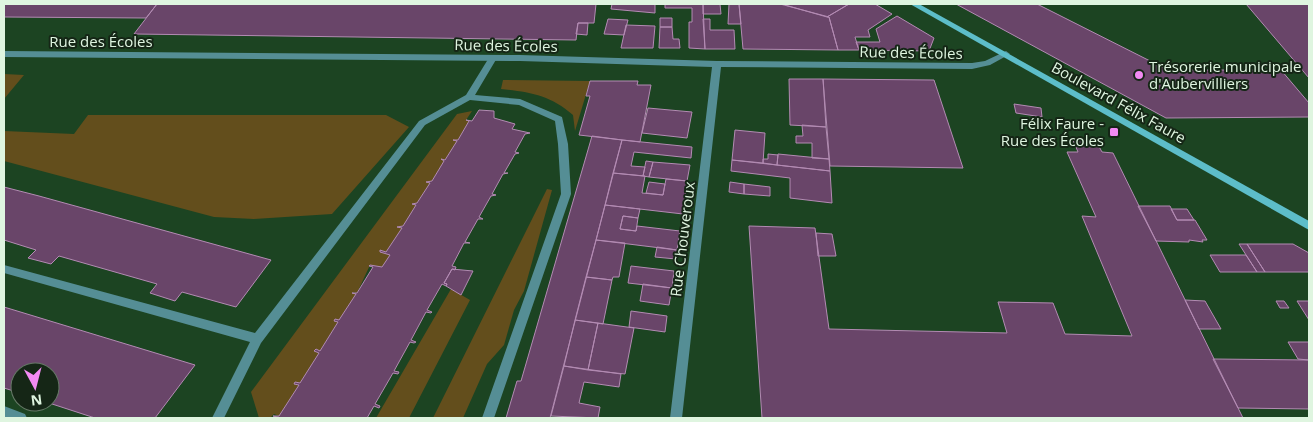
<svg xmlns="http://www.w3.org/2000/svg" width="1313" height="422" viewBox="0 0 1313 422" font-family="'Open Sans',sans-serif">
  <rect width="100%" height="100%" fill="#1c4422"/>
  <path fill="#634e1c" d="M4,74L24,75L4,99Z
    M503,80L590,81L575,131L573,115C550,95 530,92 501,89Z
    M472,111L466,120L469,121L458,140H453L457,141L445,160L441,159L444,161L432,181H427L430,183L417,203H412L416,205L403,226H397L402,228L386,252L380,250L390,255L382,267L370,265L357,293L352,292L356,294L339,320H334L338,322L320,351H315L319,353L300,383L295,382L294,384L299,385L279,416L274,414L270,418H259L251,392L457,114Z
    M88,115H386L409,127L332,214L254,219L214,217L4,161V131L74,134Z
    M547,189L552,190L524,291L514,310L504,345L487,364L463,418H433Z
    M451,289L470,300L409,418H376Z"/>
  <path fill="#694569" stroke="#b38bb3" d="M4,4H157L146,18L4,17Z
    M157,4H596L594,23H578L576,40L134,34Z
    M612,4H655V13L611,9Z
    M665,4H703L705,49L689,48V22H692V8H665Z
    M703,4H720L721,14H703Z
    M729,4H739L741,24H728Z
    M739,4H780L829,17L838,50L743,49Z
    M787,4H849L827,17L785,5Z
    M849,4H875L892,14L868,30L870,37H855L859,50H838L829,17H827Z
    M956,4H1037L1168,70H1281L1309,103V117L1166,118Z
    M1246,4H1309V78Z
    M897,16L934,38L929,51L859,50L856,42H880L876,29Z
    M660,18H672V27H660Z
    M608,19L628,20L624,35L604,34Z
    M703,19H710V30H734L735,49H705Z
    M578,23H588L587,35L576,34Z
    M626,25L655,26L653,48H621Z
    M660,27H672L673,39H679L680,48H659Z
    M789,79H823L826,127L790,125Z
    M823,79L934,80L963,168L830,166Z
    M590,81H638L637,85H651L640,142L579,135L590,96H586Z
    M1014,104L1041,108L1042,117L1016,113Z
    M648,108L692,112L687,138L642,133Z
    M479,110L494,111V118L515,124L512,129L530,133L525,134L515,152L519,153L515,154L504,173H508L503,174L492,194L496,195L491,196L479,217L483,219H478L465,242L470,243H464L452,266L456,267L455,270L452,269L444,283L447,284L446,286L442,284L427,310L432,312L431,313L426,312L411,340L416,342L414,343L410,342L394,371L399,372L398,374L393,373L375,404L380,406L379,408L374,406L367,418H281L273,416H279L299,385L294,384L295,382L300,383L319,353L314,351L316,349L320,351L338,322L334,321L335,319L339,320L356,294L352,293H357L373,267L369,266L370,265L382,267L390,255L380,252V250L386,252L402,228L397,227L403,226L416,205L412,204L417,203L430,183L426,182L432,181L444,161L441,159L445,160L457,141L453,140H458L469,121L466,120L472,121Z
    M802,125L826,127L829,159L812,158V143H796V136H803Z
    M735,130L765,133L763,163L732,160Z
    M592,136L622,140L550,418H506L517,381H521Z
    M622,140L692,147L691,158L634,152L631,166L645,167L643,176L613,173Z
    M1073,140L1096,141L1102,152L1113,153L1243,418H762L749,226L815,228L829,329L1007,333L998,302L1053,303L1065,334L1132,336L1082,216L1096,217L1067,152H1078Z
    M768,154L778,155L777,165L763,163V159H768Z
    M778,154L829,159L830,171L777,165Z
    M732,160L830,171L832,203L790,198V178L731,171Z
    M646,161L653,162L649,177L643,176Z
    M653,162L690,165L687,181L649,177Z
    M613,173L645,176L642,193L663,195L666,179L687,181L683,214L605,205Z
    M649,182L665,184L663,195L646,193Z
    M730,182L744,184V194L729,192Z
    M744,184L770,187V196L744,194Z
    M4,187L39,196L271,260L236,307L182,292L175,301L150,293L157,284L59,256L51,264L28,258L36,250L4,240Z
    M605,205L640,209L638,218L623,216L620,229L636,231L637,226L680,231L677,250L596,240Z
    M1138,206H1170L1177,220H1195L1207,240H1202L1203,242L1189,240V242L1156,241Z
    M1171,209H1187L1194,220H1177Z
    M623,216L638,218L636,231L620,229Z
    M816,233L832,234L836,256H818Z
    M596,240L625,243L619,277H613L612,280L586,277Z
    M1239,244H1247L1265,272H1257Z
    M1247,244H1293L1309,253V272H1265Z
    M657,247L677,250L676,259L655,257Z
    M1210,255H1246L1257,272H1220Z
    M631,266L674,271L672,288L628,283Z
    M452,269L473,271L461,295L446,286L447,284L444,283Z
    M586,277L612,280L603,324L575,320Z
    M643,284L672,288L669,305L640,301Z
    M1185,300L1205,301L1221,329H1199Z
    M1276,301H1284L1289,308H1280Z
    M1297,301H1309V320Z
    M4,307L195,365L155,418H95L46,402H50V372H20V393L4,388Z
    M631,311L667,316L665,332L629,327Z
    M575,320L598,323L588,370L564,366Z
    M598,323L634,328L625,374L588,370Z
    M1288,342H1309V360L1298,359Z
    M1213,359L1309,360V409L1238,408Z
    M564,366L621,374L619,387L584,382L579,403L600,407L598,418L551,416Z"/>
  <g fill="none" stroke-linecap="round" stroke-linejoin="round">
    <path fill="#558e95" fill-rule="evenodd" d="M493,55L497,58L475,95L520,99L562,117L568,144L571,194L494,418H482L561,194L558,144L555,121L519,105L470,100L425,125L261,343L224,418H212L250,342L4,273V265L255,333L419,121L466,95L490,56Z
      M4,406L25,414L27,418H4Z"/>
    <path fill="#558e95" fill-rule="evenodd" d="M4,51L520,55L717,61L972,63L985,61L1006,51L1010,54L990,65L972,69L721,67L682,418H670L712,67L520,61L4,57Z"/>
    <path fill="#5dbdc9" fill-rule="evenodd" d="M910,4H919L1309,221V230Z"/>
  </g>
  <g fill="#f28af3" stroke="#152616" stroke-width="2">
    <circle cx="1139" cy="75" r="5"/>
    <rect x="1109" y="127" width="10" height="10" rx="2.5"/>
  </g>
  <g text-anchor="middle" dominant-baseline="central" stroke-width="4" stroke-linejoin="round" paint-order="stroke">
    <g font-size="15" fill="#dff5e0" stroke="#152616">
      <text x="101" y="41">Rue des Écoles</text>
      <text transform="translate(506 45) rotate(1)">Rue des Écoles</text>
      <text transform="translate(911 52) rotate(1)">Rue des Écoles</text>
      <text transform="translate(1119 102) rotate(29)">Boulevard Félix Faure</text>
      <text transform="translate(682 239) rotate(-83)">Rue Chouveroux</text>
    </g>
    <g font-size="15" fill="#dff5e0" stroke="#152616" text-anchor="start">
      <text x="1149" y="66">Trésorerie municipale<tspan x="1149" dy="17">d'Aubervilliers</tspan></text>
      <text x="1104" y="123" text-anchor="end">Félix Faure -<tspan x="1104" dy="17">Rue des Écoles</tspan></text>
    </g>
  </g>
  <rect width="1313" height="422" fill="none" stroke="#dff5e0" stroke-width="10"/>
  <g transform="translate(35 387) rotate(173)"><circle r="24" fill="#152616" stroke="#667967"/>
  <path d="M0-4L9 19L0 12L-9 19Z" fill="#f28af3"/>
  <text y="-8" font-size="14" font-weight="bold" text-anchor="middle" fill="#dff5e0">N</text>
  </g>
</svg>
